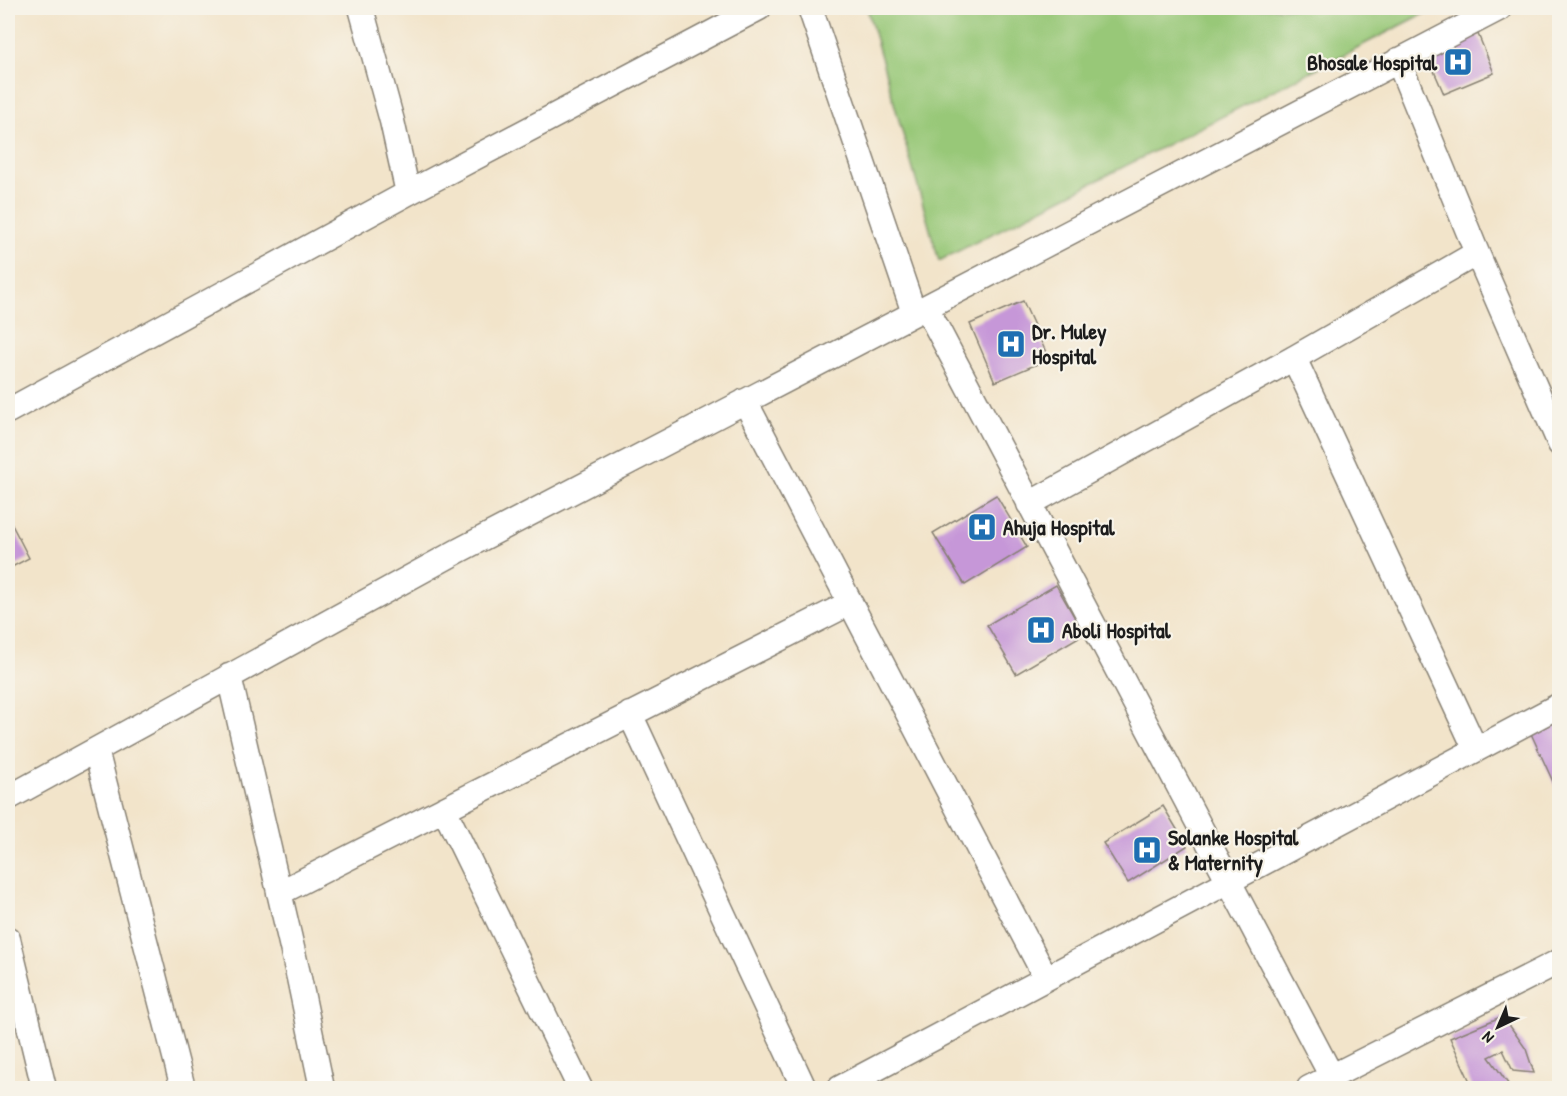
<svg xmlns="http://www.w3.org/2000/svg" width="1567" height="1096" viewBox="0 0 1567 1096" font-family="'Patrick Hand',sans-serif">
  <rect width="100%" height="100%" fill="#f7f3e8"/>
  <filter id="ink" filterUnits="userSpaceOnUse"><feTurbulence type="fractalNoise" baseFrequency=".0167" numOctaves="2"/><feDisplacementMap in="SourceGraphic" scale="12" xChannelSelector="R" yChannelSelector="G"/><feConvolveMatrix kernelMatrix="1 2 1 2 8 2 1 2 1" color-interpolation-filters="sRGB"/></filter>
  <filter id="wash" filterUnits="userSpaceOnUse"><feTurbulence type="fractalNoise" baseFrequency=".008" numOctaves="4" result="noise"/><feDisplacementMap in="SourceGraphic" scale="24" xChannelSelector="R" yChannelSelector="G"/><feGaussianBlur stdDeviation="1.35" result="paint"/><feColorMatrix in="noise" values="0 0 0 0 0 0 0 0 0 0 0 0 0 0 0 0 0 1.4 0 .05"/><feComposite in="paint" operator="in"/></filter>
  <g filter="url(#wash)">
    <rect width="100%" height="100%" fill="#f2e4ca"/>
    <path fill="#98c878" stroke="#5a724a" stroke-width="1.5" d="M867,8H1435L939,261Z"/>
    <g id="blocks">
      <path fill="#c697d8" d="M1478,34L1494,73L1444,94L1427,55Z
        M1023,301L1049,359L995,382L970,324Z
        M996,495L1027,547L965,585L933,533Z
        M8,517L29,558L8,569Z
        M1056,585L1084,634L1016,674L987,625Z
        M1560,713V797L1528,727Z
        M1163,806L1187,846L1128,883L1103,843Z
        M1503,1016L1526,1049L1534,1073L1513,1071L1503,1050L1489,1057L1511,1088H1473L1450,1038Z"/>
    </g>
  </g>
  <g filter="url(#ink)">
    <use href="#blocks" fill-opacity="0" stroke="#878073" stroke-width="1.5"/>
    <g fill="none" stroke-linecap="round" stroke-linejoin="round">
      <g stroke="#878073" stroke-width="27">
        <path id="street" d="M361,8L392,121L408,193
          M810,8L914,313
          M1398,60L1477,253L1560,444
          M926,307L1332,1077
          M1294,358L1475,748
          M745,401L1046,978
          M8,411L408,193L759,8
          M1029,504L1294,358L1477,253
          M229,676L299,978L322,1088
          M630,714L804,1088
          M96,750L183,1088
          M8,798L458,551L1500,8
          M444,809L580,1088
          M279,893L850,603
          M8,939L44,1088
          M840,1088L1560,705
          M1309,1088L1560,961"/>
      </g>
      <use href="#street" stroke="#fff" stroke-width="24"/>
    </g>
  </g>
  <defs>
    <g id="hospital-square" transform="scale(1.5)"><rect x="-9" y="-9" width="18" height="18" rx="4" fill="#1f6fb2" stroke="#f7f3e8"/><path d="M-5-5h3v3.5h4V-5h3V5h-3V1.5h-4V5h-3Z" fill="#fff"/></g>
  </defs>
  <g fill-rule="evenodd">
    <use href="#hospital-square" x="1458" y="62"/>
    <use href="#hospital-square" x="1011" y="344"/>
    <use href="#hospital-square" x="982" y="527"/>
    <use href="#hospital-square" x="1041" y="630"/>
    <use href="#hospital-square" x="1147" y="850"/>
  </g>
  <g text-anchor="middle" dominant-baseline="central" stroke-width="4.5" stroke-linejoin="round" paint-order="stroke">
    <g font-size="22" font-weight="bold" fill="#1c1c1c" stroke="#f7f3e8" text-anchor="start">
      <text x="1437" y="62" text-anchor="end">Bhosale Hospital</text>
      <text x="1032" y="331">Dr. Muley<tspan x="1032" dy="25">Hospital</tspan></text>
      <text x="1003" y="527">Ahuja Hospital</text>
      <text x="1062" y="630">Aboli Hospital</text>
      <text x="1168" y="837">Solanke Hospital<tspan x="1168" dy="25">&amp; Maternity</tspan></text>
    </g>
  </g>
  <rect width="1567" height="1096" fill="none" stroke="#f7f3e8" stroke-width="30"/>
  <g transform="translate(1498 1027) rotate(224)" stroke="#f7f3e8" stroke-width="4.5" paint-order="stroke">
  <path d="M0-4.5L10 22L0 15L-10 22Z" fill="#1c1c1c"/>
  <text y="-9" font-size="16" font-weight="bold" text-anchor="middle" fill="#1c1c1c">N</text>
  </g>
</svg>
